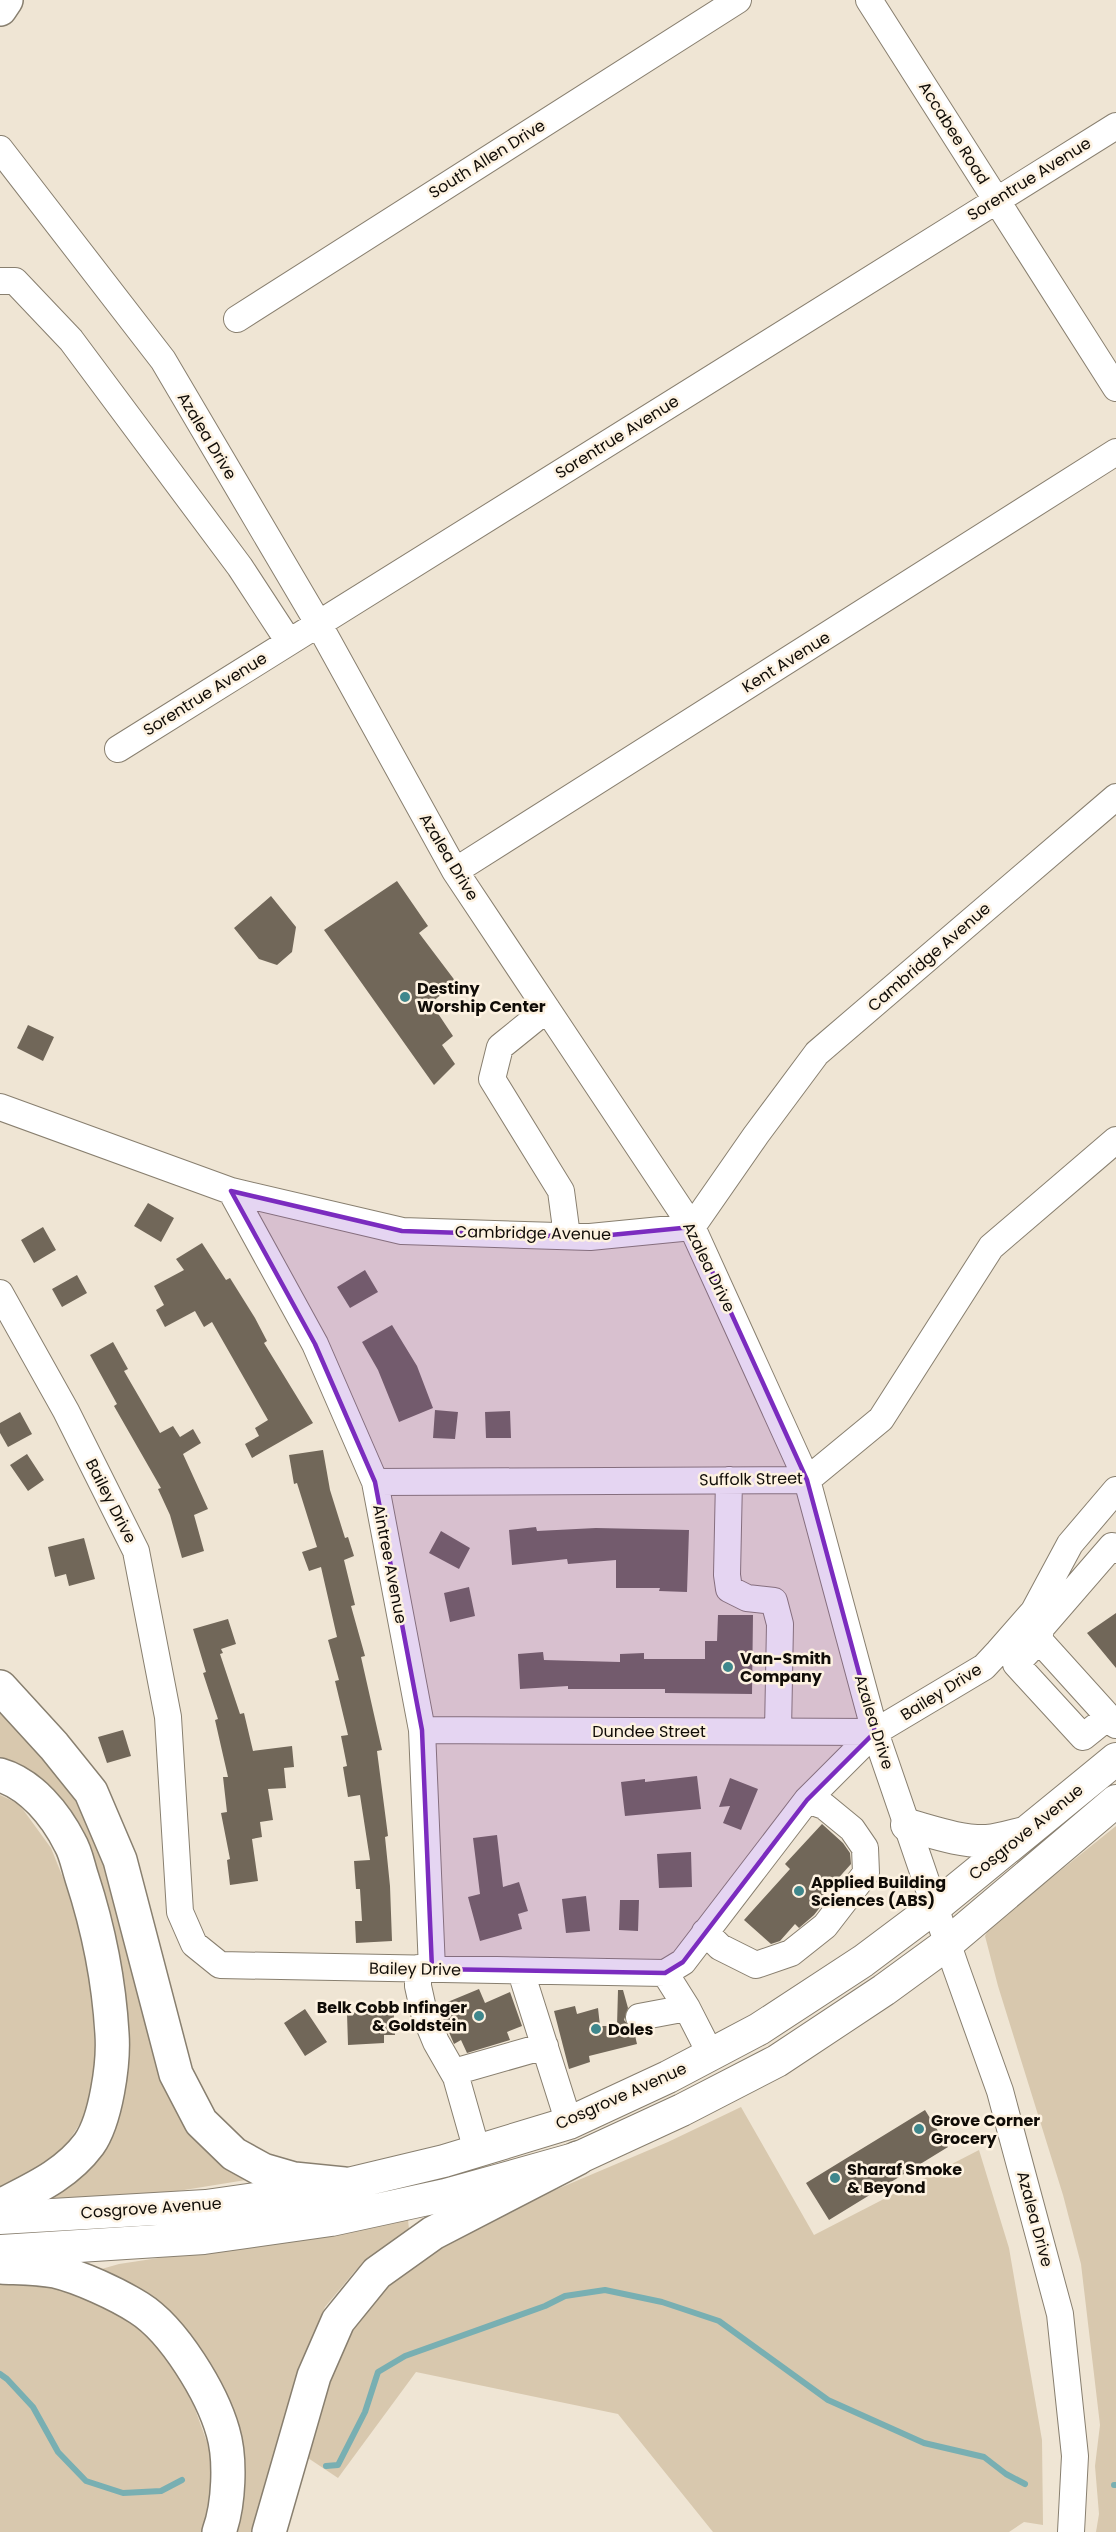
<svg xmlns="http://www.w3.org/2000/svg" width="1116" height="2532" viewBox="0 0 1116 2532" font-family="Poppins,sans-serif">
  <rect width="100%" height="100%" fill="#efe5d4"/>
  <path fill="#d8c8ae" d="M0,1700L75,1793L100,1843L168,2097L192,2135L252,2179L147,2196L54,2199L53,2192L101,2148L112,1937L0,1761Z
    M0,1795L19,1804L51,1848L88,1940L96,2067L87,2113L62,2151L0,2195Z
    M1116,1826V2532H1096L1099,2514L1095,2466L1100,2425L1081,2264L1063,2195L998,1986L985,1936L989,1928Z
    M741,2107L814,2235L979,2150L1009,2248L1042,2440L1043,2525L1024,2522L1009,2532H713L618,2414L416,2372L338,2478L305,2456L338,2345L369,2295L437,2240L668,2142Z
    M408,2220L409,2229L355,2271L325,2307L305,2356L256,2532H235L236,2439L98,2270L119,2264Z
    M22,2279L90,2294L150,2334L186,2384L213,2459V2507L206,2532H0V2280Z"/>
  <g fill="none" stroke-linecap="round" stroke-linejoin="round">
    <path stroke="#78afb2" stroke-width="6" d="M0,2374L7,2379L33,2407L58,2452L86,2481L123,2493L161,2491L182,2480
      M326,2466L338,2465L365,2412L378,2372L405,2356L545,2306L565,2296L605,2290L662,2302L719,2321L828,2400L924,2443L984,2457L1006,2474L1025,2484
      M1114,2485H1116"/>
  </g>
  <path fill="#716759" d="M397,881L428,926L419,933L456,982L431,1003L453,1036L442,1045L455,1064L434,1085L324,930Z
    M271,896L296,927L292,952L277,965L259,959L234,928Z
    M28,1025L54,1037L43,1061L17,1048Z
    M148,1203L174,1218L161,1242L134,1226Z
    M43,1227L56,1250L34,1263L21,1240Z
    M202,1243L226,1280L230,1278L255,1318L267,1341L264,1343L313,1423L252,1458L245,1444L259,1436L255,1428L268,1420L212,1322L204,1327L195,1311L165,1327L156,1310L164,1305L154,1286L184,1270L176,1259Z
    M365,1270L378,1292L350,1308L337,1287Z
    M77,1275L87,1293L62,1307L52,1289Z
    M392,1325L417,1366L433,1408L399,1422L378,1370L362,1342Z
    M113,1342L128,1369L124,1371L160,1433L173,1426L180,1437L193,1429L201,1443L183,1454L208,1509L194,1515L204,1551L182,1558L170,1515L158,1489L161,1488L114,1406L117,1404L90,1355Z
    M435,1410L458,1412L455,1439L433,1438Z
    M510,1411L511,1438H486L485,1412Z
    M20,1412L32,1434L8,1447L0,1433V1423Z
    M323,1450L330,1490L345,1538L348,1537L354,1556L344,1560L355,1605L351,1606L365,1656L361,1657L382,1750L377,1751L388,1836L385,1837L390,1886L392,1941L356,1943L355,1921H362L360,1889H356L354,1861L370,1860L360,1795L348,1797L343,1767L347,1766L341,1736L348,1735L335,1681L339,1680L328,1640L337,1637L321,1567L309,1571L302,1552L317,1547L297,1483L294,1484L289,1455Z
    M27,1454L44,1480L28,1491L10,1465Z
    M536,1527L537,1531L596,1528L689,1530L687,1592L659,1591L660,1588H616V1560L568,1564L567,1559L512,1565L509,1530Z
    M441,1531L470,1548L459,1569L429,1553Z
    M84,1538L95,1579L69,1586L66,1574L55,1577L48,1547Z
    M469,1587L475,1616L450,1622L444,1593Z
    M1116,1613V1668L1087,1633Z
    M718,1615H753L752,1694L665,1693V1689H568V1686L520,1689L518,1654L543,1652L544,1660L620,1662V1654L644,1653V1659H705V1641H717Z
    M228,1619L236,1644L221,1649L223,1653L220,1654L240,1714L244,1713L253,1751L292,1746L294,1767L284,1768L286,1788L268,1789L273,1820L260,1822L262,1837L252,1839L258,1881L230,1885L227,1860L230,1859L221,1813L227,1812L223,1777H228L215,1720L218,1719L203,1673L206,1672L193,1629Z
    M123,1730L131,1756L107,1763L98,1737Z
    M697,1776L701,1809L625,1816L621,1782L645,1779V1782Z
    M730,1778L758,1789L741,1830L723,1823L730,1806L719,1807Z
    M822,1824L843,1843L850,1853L851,1864L817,1902L821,1906L814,1915L799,1928L795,1924L780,1941L771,1944L744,1920L790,1869L785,1864Z
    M497,1835L503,1887L519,1882L528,1911L518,1914L522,1929L480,1941L468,1897L480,1894L473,1838Z
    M691,1852L692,1887L659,1888L657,1854Z
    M586,1896L590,1931L566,1933L562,1899Z
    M620,1900H639L638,1931L619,1930Z
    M479,1989L485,2003L510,1992L522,2026L507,2032L510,2040L467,2053L461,2040L454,2044L438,2006Z
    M618,1990H623L628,2008L624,2020L634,2031L637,2044L589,2056L590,2062L569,2069L554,2011L575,2006L577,2014L598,2008L600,2026H617Z
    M393,2002L395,2035H384V2043L348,2045L347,2013L373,2012L372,2003Z
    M305,2009L327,2042L305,2056L284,2023Z
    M925,2110L948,2147L829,2220L806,2183Z"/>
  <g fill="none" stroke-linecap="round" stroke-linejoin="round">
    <g stroke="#887f6f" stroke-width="28">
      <path id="minor" d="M869,0L1116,388
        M0,149L163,360L318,623L455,871L692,1227L807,1480L875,1732L956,1968L1000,2091L1060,2314L1075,2456L1071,2532
        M0,281H15L71,340L240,567L289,642
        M237,319L738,0
        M118,749L1116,126
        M455,871L1116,452
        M547,1009L500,1047L492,1079L561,1191L567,1236
        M0,1107L231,1191L402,1231L590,1237L692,1227L756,1135L817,1053L1116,797
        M231,1191L315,1344L375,1482L422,1730L432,1969
        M0,1293L66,1411L136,1551L168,1717L180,1912L194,1944L220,1965L665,1973L683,1962L807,1800L875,1732L984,1667L998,1652L1034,1611L1070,1544L1116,1490
        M729,1480L727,1575L729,1589L747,1598L774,1601L780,1624L778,1731
        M375,1482L807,1480L881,1419L991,1247L1116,1140
        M1039,1640L1041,1628L1112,1546L1116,1550
        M1108,1717L1083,1737L1016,1664L1039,1640L1116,1725
        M422,1730L875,1732
        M705,1932L720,1947L756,1965L791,1953L825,1926L866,1873L865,1848L852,1829L824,1806L807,1800
        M418,1968V1986L424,2013L436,2042L456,2077L477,2151
        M521,1972L569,2123
        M665,1973L687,2008L711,2055
        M639,2017L687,2008
        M454,2072L545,2046"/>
    </g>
    <g stroke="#887f6f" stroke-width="34">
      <path id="major" d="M907,1825C933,1832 960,1842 987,1841C999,1840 1012,1836 1024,1833
        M0,2218L206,2206L327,2189L444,2161L569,2123L668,2077L759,2029L863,1961L935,1907L1116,1759
        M0,2251L204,2238L331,2220L446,2195L578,2158L682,2110L777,2061L884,1990L947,1944L1116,1801"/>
    </g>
    <g stroke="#887f6f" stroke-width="36">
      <path id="highway" d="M0,9L6,0
        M0,1687L54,1746L91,1792L120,1860L176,2074L201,2122L234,2154L263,2170L294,2179L344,2184
        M0,1775C31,1784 56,1815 70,1843C76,1853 78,1866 82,1878C98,1927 109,1982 112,2034C114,2063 106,2120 89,2144C66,2175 33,2189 0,2206
        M0,2267C18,2268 37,2268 55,2271C80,2277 117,2294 139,2308C174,2330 212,2393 223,2432C231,2459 229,2505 219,2532
        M269,2532L314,2376L338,2321L377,2273L433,2233L578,2158"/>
    </g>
    <use href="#minor" stroke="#fff" stroke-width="26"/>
    <use href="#major" stroke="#fff" stroke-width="32"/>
    <use href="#highway" stroke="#fff" stroke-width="33"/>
  </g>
  <path fill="#7b2cbf" fill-opacity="0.2" stroke="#7b2cbf" stroke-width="4.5" stroke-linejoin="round" d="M231,1191L402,1231L590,1237L692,1227L807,1480L875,1732L807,1800L683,1962L665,1973L432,1969L422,1730L375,1482L315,1344Z"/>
  <g fill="#3f878c" stroke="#fdf2e1" stroke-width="2">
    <circle cx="405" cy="997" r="6"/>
    <circle cx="728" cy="1667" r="6"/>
    <circle cx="799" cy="1891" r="6"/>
    <circle cx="479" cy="2016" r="6"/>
    <circle cx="596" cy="2029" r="6"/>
    <circle cx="919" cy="2129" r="6"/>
    <circle cx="835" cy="2178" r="6"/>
  </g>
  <g text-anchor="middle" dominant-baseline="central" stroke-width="5" stroke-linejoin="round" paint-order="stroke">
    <g font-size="16" fill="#100c07" stroke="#fdf2e1">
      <text transform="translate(954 133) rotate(58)">Accabee Road</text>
      <text transform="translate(487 159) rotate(-32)">South Allen Drive</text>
      <text transform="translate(1029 179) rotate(-32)">Sorentrue Avenue</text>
      <text transform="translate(207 436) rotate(59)">Azalea Drive</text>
      <text transform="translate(617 437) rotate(-32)">Sorentrue Avenue</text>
      <text transform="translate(786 662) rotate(-32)">Kent Avenue</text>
      <text transform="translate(205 694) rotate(-32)">Sorentrue Avenue</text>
      <text transform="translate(449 857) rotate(59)">Azalea Drive</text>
      <text transform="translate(929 957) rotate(-41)">Cambridge Avenue</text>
      <text transform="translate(533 1233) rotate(1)">Cambridge Avenue</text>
      <text transform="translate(709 1267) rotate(64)">Azalea Drive</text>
      <text transform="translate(751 1479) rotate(-1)">Suffolk Street</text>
      <text transform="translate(111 1501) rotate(63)">Bailey Drive</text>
      <text transform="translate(390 1564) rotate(79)">Aintree Avenue</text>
      <text transform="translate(941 1692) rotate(-32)">Bailey Drive</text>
      <text transform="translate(874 1722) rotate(73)">Azalea Drive</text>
      <text x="649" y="1731">Dundee Street</text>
      <text transform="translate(1026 1832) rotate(-39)">Cosgrove Avenue</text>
      <text transform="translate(415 1969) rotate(1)">Bailey Drive</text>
      <text transform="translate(621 2096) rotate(-24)">Cosgrove Avenue</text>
      <text transform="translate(151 2208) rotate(-4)">Cosgrove Avenue</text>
      <text transform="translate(1035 2219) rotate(75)">Azalea Drive</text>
    </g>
    <g font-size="16" font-weight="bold" fill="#100c07" stroke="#fdf2e1" text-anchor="start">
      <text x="417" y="988">Destiny<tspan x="417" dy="18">Worship Center</tspan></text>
      <text x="740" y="1658">Van-Smith<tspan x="740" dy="18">Company</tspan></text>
      <text x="811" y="1882">Applied Building<tspan x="811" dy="18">Sciences (ABS)</tspan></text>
      <text x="467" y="2007" text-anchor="end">Belk Cobb Infinger<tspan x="467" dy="18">&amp; Goldstein</tspan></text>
      <text x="608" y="2029">Doles</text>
      <text x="931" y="2120">Grove Corner<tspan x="931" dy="18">Grocery</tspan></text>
      <text x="847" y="2169">Sharaf Smoke<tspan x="847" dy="18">&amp; Beyond</tspan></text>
    </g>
  </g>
</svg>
